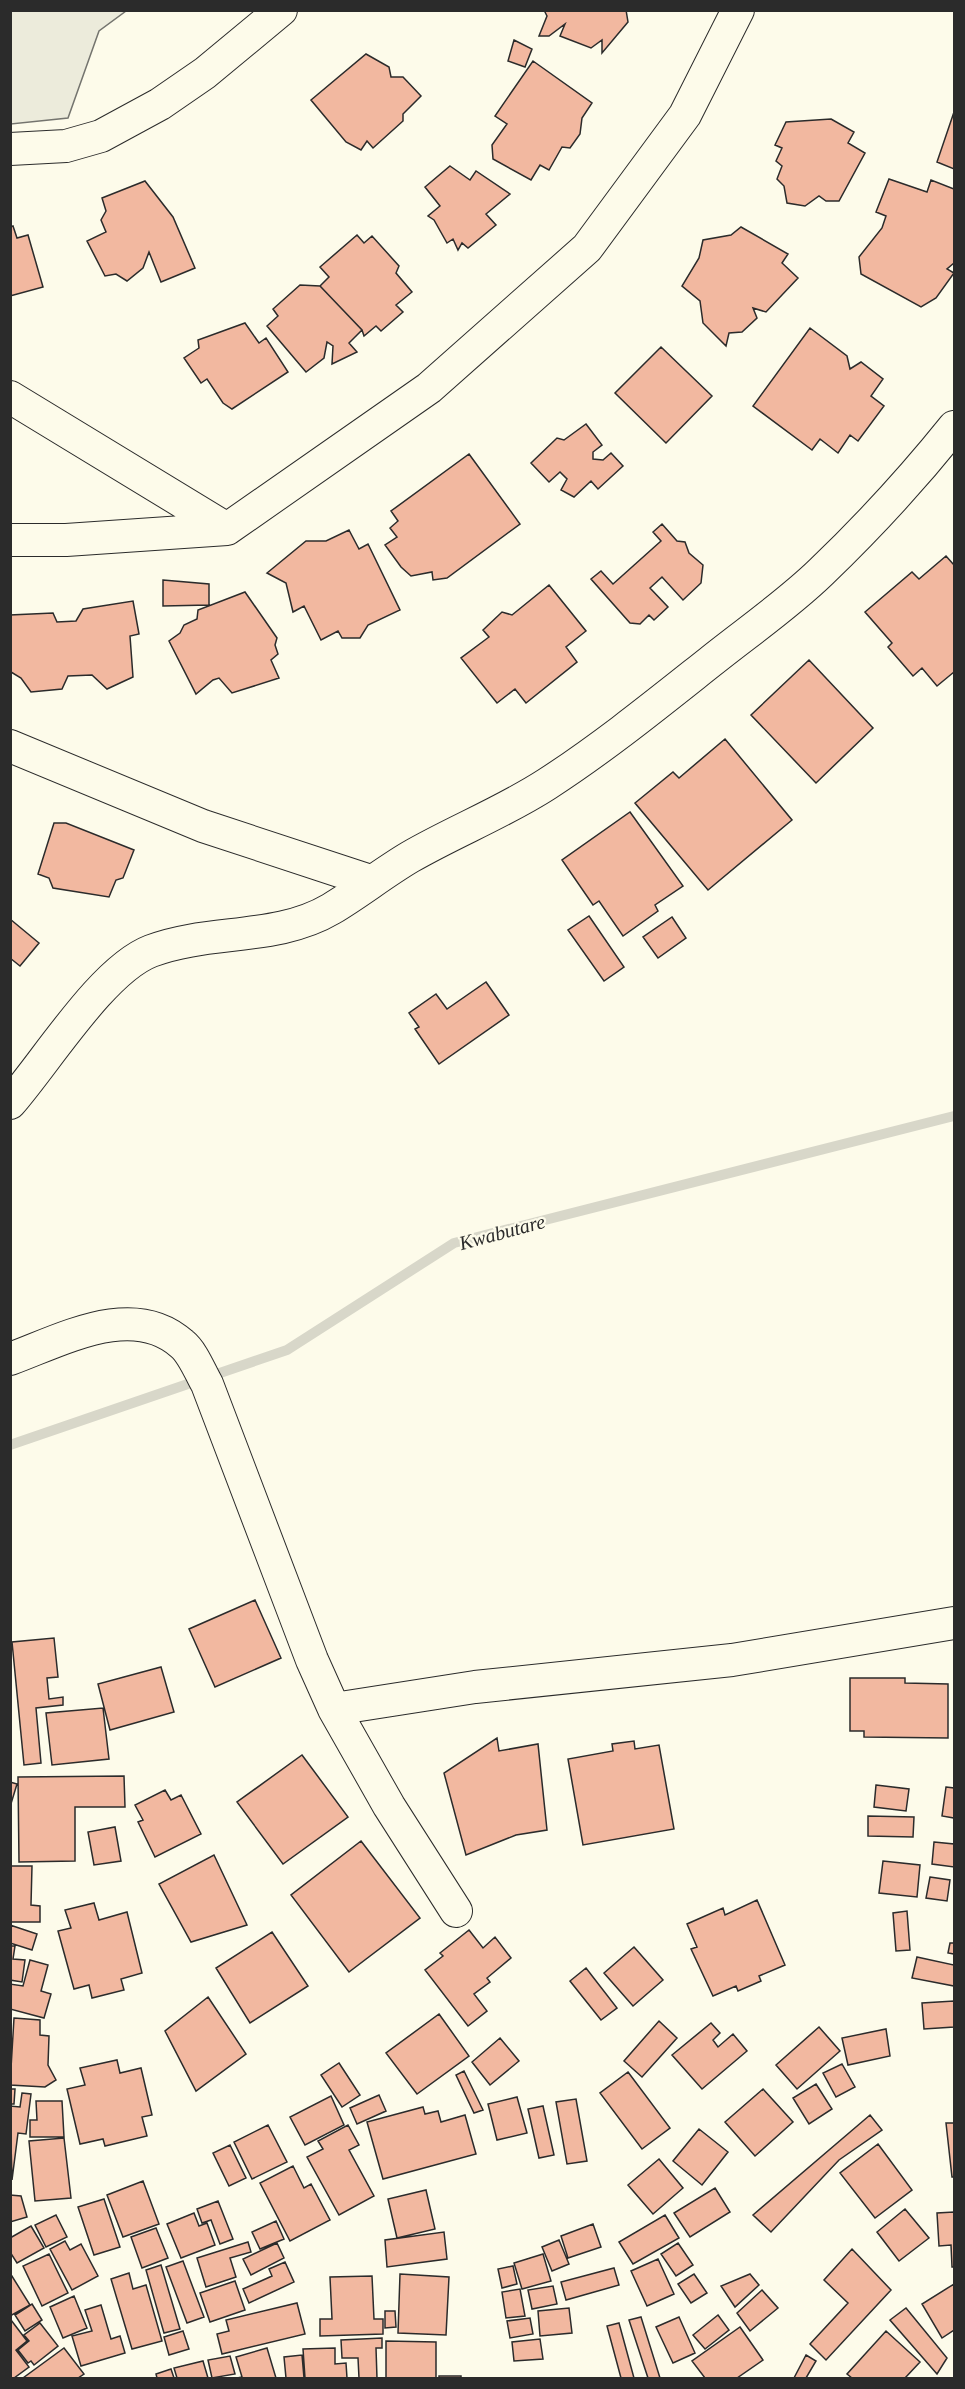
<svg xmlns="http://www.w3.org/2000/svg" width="965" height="2389" viewBox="0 0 965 2389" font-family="Georgia,serif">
  <rect width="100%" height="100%" fill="#fdfbea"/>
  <path fill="#ecebdb" stroke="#74746e" stroke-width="1.5" d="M11,10L126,11L99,31L68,118L11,124Z"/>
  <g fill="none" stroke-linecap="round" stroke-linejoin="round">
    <path stroke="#d8d7c9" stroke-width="10" d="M10,1445L287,1350L454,1243L954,1116"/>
  </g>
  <path fill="#f2b8a0" stroke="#2b2b2b" stroke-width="1.5" d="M544,10H626L628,22L602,53V40L591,48L560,36L565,24L549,36H539L547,16Z
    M514,40L532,49L525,67L508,61Z
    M366,54L389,67L391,77H403L421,96L403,114V121L373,148L367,141L361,150L346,142L311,100Z
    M533,61L592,103L582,118L580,134L570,148L562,147L549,170L540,165L531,180L493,159L492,145L507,124L495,116Z
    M954,112V169L937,162Z
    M831,119L854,132L848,143L865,153L839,201H826L819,196L805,206L787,203L784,186L777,179L782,166L776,161L782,148L775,145L786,122Z
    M450,166L470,180L476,171L510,194L486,214L496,225L468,248L462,243L458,250L453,239L447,243L434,220L428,216L440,206L425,187Z
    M889,179L927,192L931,180L954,189V263L947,269L954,273L936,298L921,307L861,274L859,257L882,228L886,216L876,212Z
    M145,181L173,217L195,268L161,282L149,252L143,268L127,281L116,274L105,276L87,241L106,232L101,220L106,211L102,198Z
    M13,226L17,238L28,235L43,287L10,296V227Z
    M741,227L788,254L782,263L798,278L766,312L753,308L757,318L742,332L729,333L726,346L703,323L700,301L682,286L699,258L703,240L731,235Z
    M357,235L364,243L372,236L399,266L396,273L412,292L396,305L403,312L381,331L376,326L364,336L362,330L320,286L329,277L320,267Z
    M300,285L320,286L362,330L349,343L357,352L332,364L333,346L327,342L324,358L306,372L267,326L278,316L273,309Z
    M245,323L259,343L266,338L288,372L232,409L223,403L207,379L201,383L184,358L199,348L198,340Z
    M810,328L847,356L850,369L861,362L883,379L871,396L884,406L858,441L850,435L838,453L820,439L812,450L753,406Z
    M661,347L712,396L666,443L615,393Z
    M586,424L602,445L593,452V459L603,460L611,453L623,466L598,489L591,481L574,497L561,490L567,479L560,472L549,482L531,463L557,438L564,440Z
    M469,454L520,524L447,578L433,580L432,572L411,576L401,567L385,545L397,537L390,528L398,521L391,511Z
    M662,524L677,541L685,542L689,553L703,565L701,583L683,600L662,577L650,588L668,607L654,620L649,615L640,624L630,623L591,579L601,571L613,584L661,541L653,532Z
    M349,530L359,549L368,544L400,610L368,625L360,638H342L338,631L321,640L304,606L293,612L286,583L267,573L306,541H326Z
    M946,556L954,565V672L937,686L922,668L913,676L888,647L892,643L865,612L912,572L919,579Z
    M163,580L209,584V605L163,606Z
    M549,585L586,631L566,647L577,662L526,703L515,689L497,703L461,658L489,637L483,630L502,612L512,615Z
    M245,592L277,638L275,645L278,654L271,660L279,678L232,693L219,678L213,680L196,694L169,641L180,633L184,625L197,619L198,610Z
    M133,601L139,634L130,636L133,677L107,689L92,675L68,676L62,689L31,692L21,678L11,672L10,615L53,613L57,622L76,621L83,609Z
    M809,660L873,728L816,783L751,715Z
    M725,739L792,820L708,890L635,803L673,772L679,778Z
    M630,812L683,886L655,905L658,911L623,936L599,901L593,905L562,860Z
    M54,823H66L134,850L123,878L116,880L109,897L53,888L49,878L38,874Z
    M589,916L624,967L604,981L568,930Z
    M672,917L686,938L658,958L643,937Z
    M10,919L39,943L20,966L10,958Z
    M486,982L509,1015L439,1064L415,1029L419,1027L409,1013L436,994L447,1009Z
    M255,1600L281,1658L215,1687L189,1629Z
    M54,1638L58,1677L47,1678L49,1699L63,1697V1705L36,1708L41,1763L24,1765L12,1642Z
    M161,1667L174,1712L110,1730L98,1684Z
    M850,1678H905V1683L948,1684V1738L864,1737V1731H850Z
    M103,1708L109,1759L52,1765L46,1713Z
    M497,1738L499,1751L538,1744L547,1830L516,1835L466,1855L444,1773Z
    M634,1741L635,1749L659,1745L674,1829L583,1845L568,1759L613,1751L612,1744Z
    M302,1755L348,1817L283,1864L237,1802Z
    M124,1776L125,1807H75V1861L19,1862L18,1777Z
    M10,1782L17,1784L10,1807Z
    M876,1785L909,1789L906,1811L874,1807Z
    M946,1787L954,1788V1818L942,1816Z
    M165,1790L171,1800L181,1795L201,1834L155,1857L138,1822L143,1820L135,1805Z
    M868,1816L914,1817L913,1837L868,1836Z
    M115,1827L121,1861L94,1865L88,1832Z
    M361,1841L420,1918L349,1972L291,1895Z
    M934,1842L954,1844V1867L932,1864Z
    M214,1855L247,1925L191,1942L159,1884Z
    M883,1861L920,1865L917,1897L879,1893Z
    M10,1866H32L31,1905L40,1906V1922H10Z
    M930,1877L950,1880L947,1901L926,1898Z
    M757,1900L785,1965L759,1976L761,1981L738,1991L736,1986L713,1996L691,1949L697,1947L687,1924L723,1908L725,1915Z
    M94,1903L99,1920L127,1912L142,1973L121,1979L124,1990L92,1998L89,1985L74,1989L58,1931L71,1928L65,1910Z
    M907,1911L910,1950L896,1951L893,1913Z
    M10,1925L37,1934L32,1950L10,1943Z
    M469,1930L483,1948L495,1937L511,1958L487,1978L490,1982L474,1994L487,2011L468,2026L425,1970L443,1956L440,1953Z
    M272,1932L308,1986L250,2023L216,1968Z
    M950,1943H954V1954L948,1953Z
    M10,1946H15L13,1959L25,1960L22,1982L10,1980Z
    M634,1947L663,1980L633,2006L604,1973Z
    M917,1957L954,1965V1986L912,1978Z
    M30,1960L48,1965L41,1991L51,1994L44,2018L10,2009V1984L23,1986Z
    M586,1968L617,2008L601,2020L570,1981Z
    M208,1997L246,2054L196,2091L165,2031Z
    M954,2001V2027L924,2029L922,2003Z
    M439,2014L469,2056L417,2094L386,2053Z
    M14,2018L40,2020V2035L49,2036L48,2065L56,2080L45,2087L10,2085Z
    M659,2021L677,2038L642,2077L624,2061Z
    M711,2023L720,2033L713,2040L718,2047L733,2034L747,2051L702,2089L672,2055Z
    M819,2027L840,2051L797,2089L776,2065Z
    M886,2029L890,2056L848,2065L842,2038Z
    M500,2038L519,2061L490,2085L472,2062Z
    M117,2060L120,2073L141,2068L152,2115L142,2117L147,2136L105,2146L103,2139L80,2144L67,2089L85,2085L80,2068Z
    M339,2063L360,2095L342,2107L321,2075Z
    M842,2064L855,2087L836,2097L823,2073Z
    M464,2071L483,2110L474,2113L456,2075Z
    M628,2072L670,2128L642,2149L600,2093Z
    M816,2084L832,2109L809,2124L793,2098Z
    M10,2089H15L14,2104H10Z
    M763,2089L793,2122L755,2156L725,2122Z
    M22,2093L31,2094L26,2134L18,2133L12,2180L10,2106L20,2107Z
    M379,2095L386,2111L357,2124L350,2108Z
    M331,2096L344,2125L305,2145L290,2117Z
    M517,2097L527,2133L497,2140L488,2104Z
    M576,2099L587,2161L567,2164L556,2102Z
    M36,2101H62L64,2137H30V2120H37Z
    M543,2106L554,2155L539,2158L528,2109Z
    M423,2107L425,2114L438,2111L441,2122L465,2115L476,2154L383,2179L367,2122Z
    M870,2115L882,2130L839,2160L771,2232L753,2215Z
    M946,2123H954V2177H952Z
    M268,2125L287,2162L252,2179L234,2142Z
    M348,2125L359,2145L349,2150L374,2196L339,2215L307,2157L323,2149L318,2141Z
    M699,2129L728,2152L702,2185L673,2161Z
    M64,2138L71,2198L35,2201L29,2141Z
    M878,2144L912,2190L875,2218L840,2173Z
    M230,2145L246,2178L229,2186L213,2153Z
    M659,2159L683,2188L653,2214L628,2185Z
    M293,2166L304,2188L311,2184L330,2220L290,2241L260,2183Z
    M143,2181L159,2224L123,2237L107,2195Z
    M715,2188L730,2212L690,2237L674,2213Z
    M426,2190L435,2229L397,2238L388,2199Z
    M10,2195L21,2196L27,2217L10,2222Z
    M104,2199L120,2247L94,2255L78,2207Z
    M218,2201L233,2239L220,2244L211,2220L202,2223L197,2209Z
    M905,2209L929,2238L899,2261L877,2232Z
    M954,2212V2267H952L951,2245L939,2246L937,2213Z
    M194,2213L199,2226L207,2223L215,2245L181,2258L167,2224Z
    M56,2215L67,2237L46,2247L35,2225Z
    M665,2215L679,2238L633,2264L619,2242Z
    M276,2221L284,2239L260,2249L252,2232Z
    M593,2224L601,2247L568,2258L561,2236Z
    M31,2226L44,2248L17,2263L10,2252V2238Z
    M156,2228L168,2258L142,2268L131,2237Z
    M444,2232L447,2259L387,2267L385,2240Z
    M559,2240L569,2264L552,2271L542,2247Z
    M65,2241L70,2250L81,2244L98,2276L72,2290L50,2249Z
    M248,2242L251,2252L230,2258L236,2277L206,2287L197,2258Z
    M277,2243L284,2258L251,2275L243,2259Z
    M678,2243L693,2265L676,2276L661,2254Z
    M852,2249L891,2290L826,2360L810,2344L848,2303L824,2280Z
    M49,2254L68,2293L42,2306L23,2266Z
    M543,2254L551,2281L522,2289L514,2263Z
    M658,2259L674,2294L647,2306L631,2271Z
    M183,2261L204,2317L187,2323L166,2267Z
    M285,2262L294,2282L249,2303L243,2289L272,2276L269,2269Z
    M161,2265L180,2329L164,2333L146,2270Z
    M513,2266L517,2284L502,2288L498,2269Z
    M614,2268L619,2285L566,2300L561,2282Z
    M10,2273L30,2305L10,2316Z
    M129,2273L133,2289L146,2285L162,2341L132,2349L111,2279Z
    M400,2274L449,2277L446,2335L398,2333Z
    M694,2274L707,2293L691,2303L678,2284Z
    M750,2274L759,2285L735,2307L721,2286Z
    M372,2276L374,2319H383V2334L320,2336V2319H332L330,2277Z
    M235,2281L245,2310L210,2322L200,2293Z
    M954,2284V2330L942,2338L922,2304Z
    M553,2286L557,2304L532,2309L528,2290Z
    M520,2289L525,2316L506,2318L502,2292Z
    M762,2290L778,2308L750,2331L737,2313Z
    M74,2296L87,2328L63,2338L50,2307Z
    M297,2303L305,2334L222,2354L217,2334L229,2331L226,2320Z
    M32,2304L42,2320L25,2331L15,2315Z
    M101,2305L111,2339L120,2336L125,2353L81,2366L72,2336L92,2331L85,2310Z
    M569,2308L572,2333L540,2336L538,2311Z
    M906,2308L947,2358L937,2374L890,2320Z
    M385,2311H395L396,2327L385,2328Z
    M718,2315L729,2330L705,2349L693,2335Z
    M641,2317L660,2378H648L629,2320Z
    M679,2317L695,2353L673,2363L656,2327Z
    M530,2318L533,2334L510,2338L507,2321Z
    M11,2320L27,2341L16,2350L29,2367L14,2378H10Z
    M40,2323L58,2346L34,2365L31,2361L28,2363L18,2350L29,2341L24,2335Z
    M619,2323L634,2378H621L607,2326Z
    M740,2327L763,2360L737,2378H705L692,2361Z
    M183,2331L189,2349L169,2355L164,2337Z
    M886,2331L920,2362L905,2378H852L847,2374Z
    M382,2338V2348H376L377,2378H359L358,2358H342L341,2340Z
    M540,2339L543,2359L514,2361L512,2342Z
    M386,2341L436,2342V2378H386Z
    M64,2348L84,2374L78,2378H23Z
    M267,2348L276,2378H237L242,2377L236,2357Z
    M335,2348V2364L346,2363L347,2378H305L303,2349Z
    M302,2355L304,2378H286L284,2357Z
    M806,2355L816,2361L806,2378H794Z
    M230,2356L235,2374L212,2378L208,2360Z
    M203,2361L208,2378H177L174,2368Z
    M171,2369L174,2378H157L156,2374Z
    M439,2376H461V2378H439Z"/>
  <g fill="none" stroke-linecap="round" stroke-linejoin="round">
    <g stroke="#2b2b2b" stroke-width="34">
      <path id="minor" d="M10,149L66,146L101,136L160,104L205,73L281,10
        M10,397L227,529
        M10,540H66L227,529L429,388L587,248L685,115L738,10
        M10,746L203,826L370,881
        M10,1103C46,1062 102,970 151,951C209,929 277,941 331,909C358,893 383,873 410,857C455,831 504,812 547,784C604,747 657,704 710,662C746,633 787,605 821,572C868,527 913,478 954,427
        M10,1359C62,1340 133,1300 182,1344C193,1353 200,1372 207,1384L312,1660L334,1709L389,1806L456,1911
        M334,1709L475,1687L732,1660L954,1623"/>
    </g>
    <use href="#minor" stroke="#fdfbea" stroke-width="32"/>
  </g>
  <g text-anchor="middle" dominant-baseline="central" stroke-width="4.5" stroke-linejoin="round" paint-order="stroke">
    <g font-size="20" font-style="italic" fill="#2b2b2b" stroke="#fdfbea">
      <text transform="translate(502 1232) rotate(-15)">Kwabutare</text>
    </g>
  </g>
  <rect width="965" height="2389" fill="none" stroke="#2b2b2b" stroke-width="24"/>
</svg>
